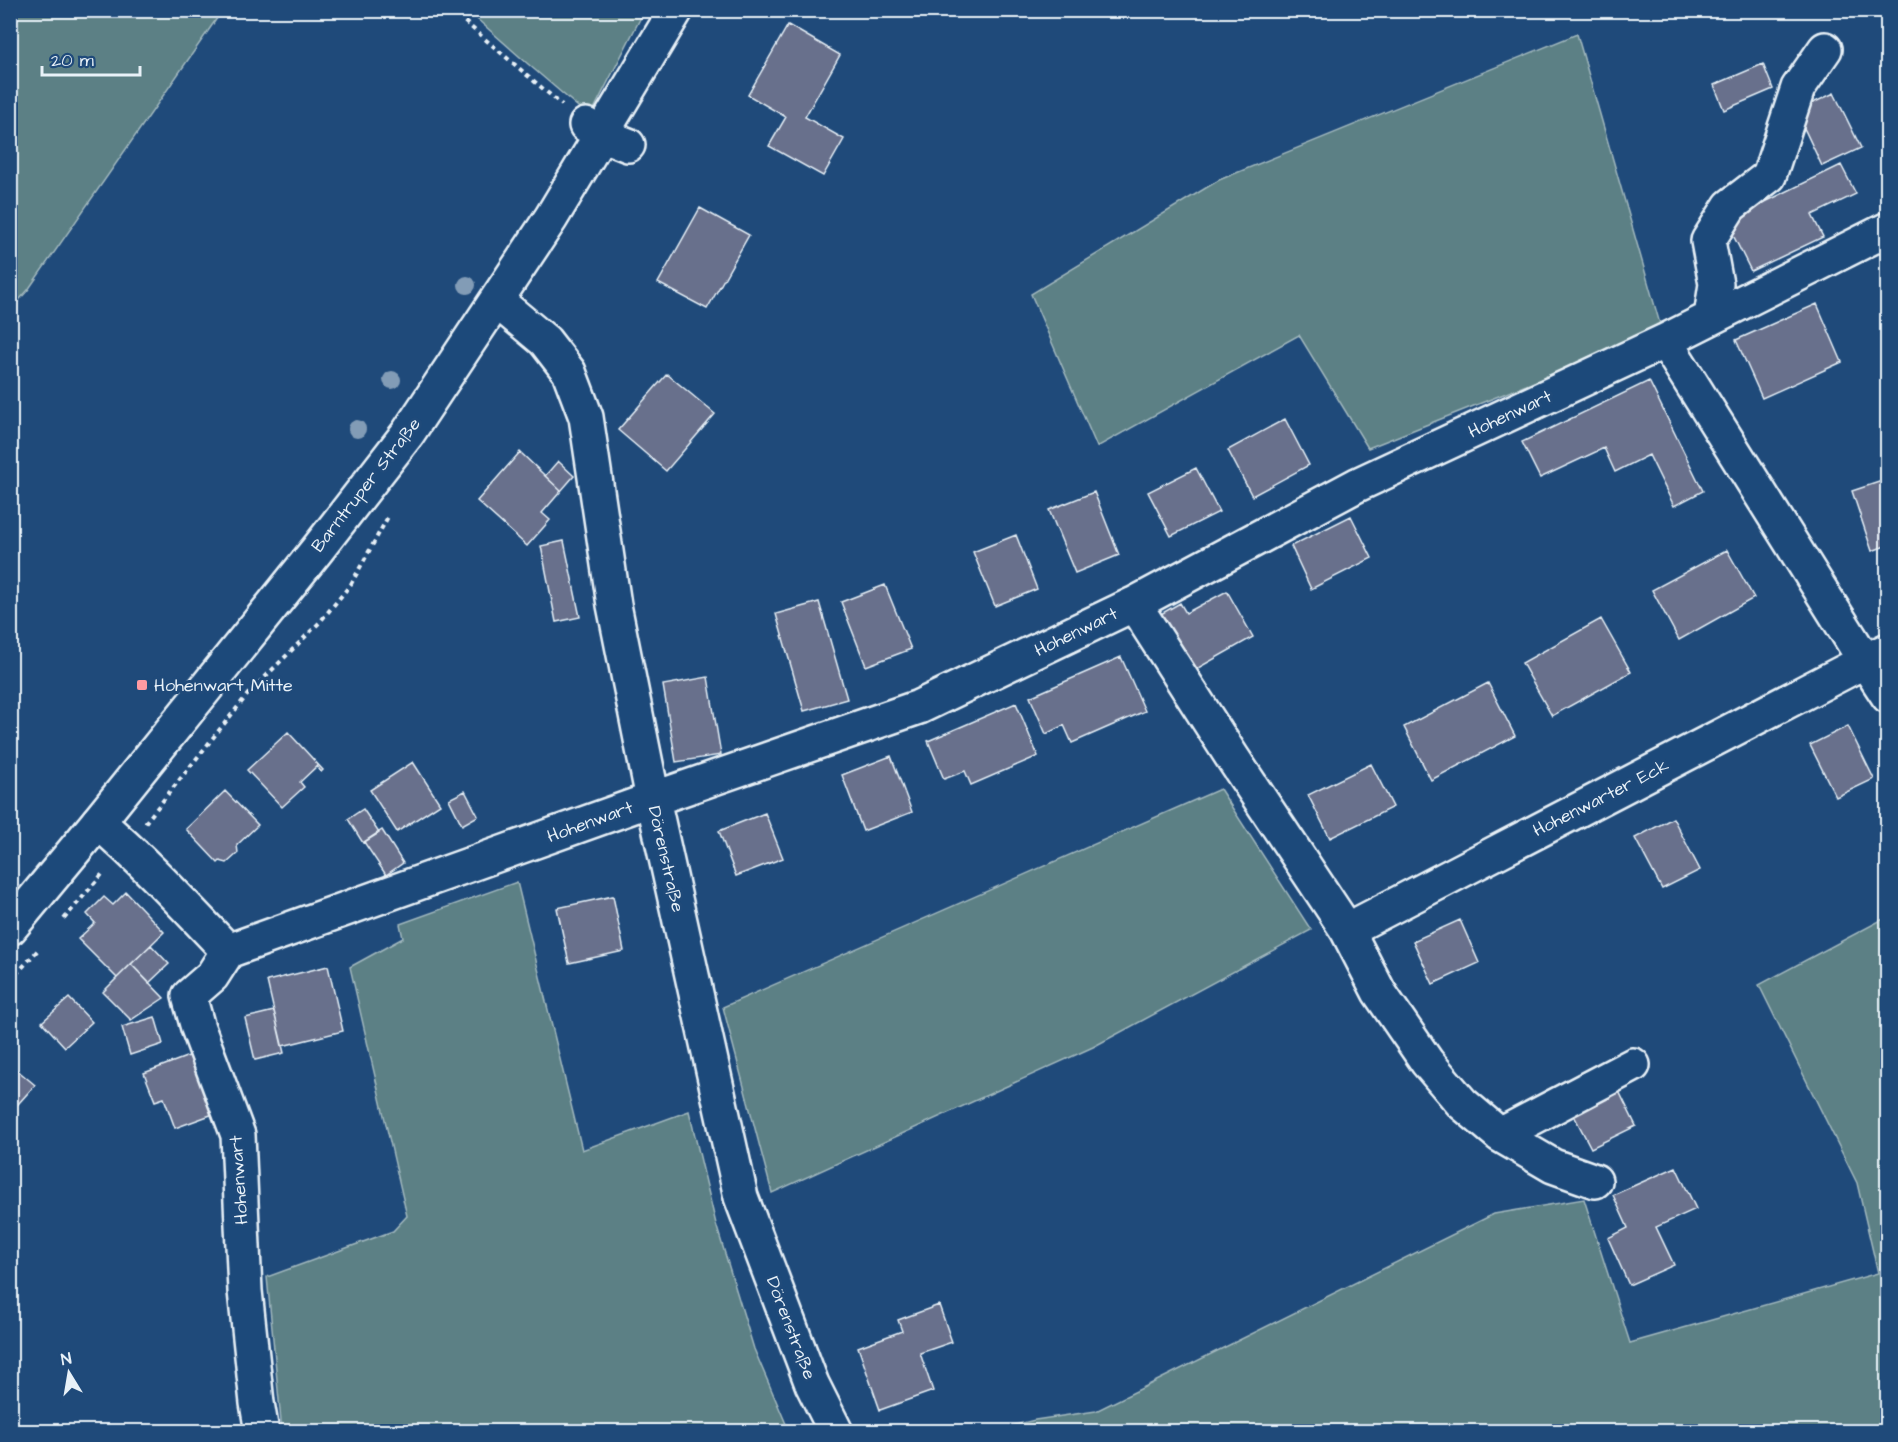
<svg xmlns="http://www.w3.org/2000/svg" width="1898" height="1442" viewBox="0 0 1898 1442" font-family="'Architects Daughter',sans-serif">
  <rect width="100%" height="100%" fill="#1f4a7a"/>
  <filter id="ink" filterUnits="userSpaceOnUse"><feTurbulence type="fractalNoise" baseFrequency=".0167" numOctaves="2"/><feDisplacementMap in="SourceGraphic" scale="12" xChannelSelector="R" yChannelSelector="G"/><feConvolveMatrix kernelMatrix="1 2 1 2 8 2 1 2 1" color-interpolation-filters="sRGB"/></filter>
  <g filter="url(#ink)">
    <path fill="#5b8085" stroke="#a2b8be" stroke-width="1.5" d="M10,11H222L28,290L11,309Z
      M468,11H644L590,117L528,64Z
      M1577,34L1662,331L1368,448L1299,335L1097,447L1031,294L1219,180Z
      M1220,789L1311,930L1093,1047L772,1193L723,1007Z
      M517,882L582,1150L689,1111L716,1224L754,1349L789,1431H282L267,1277L393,1231L407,1216L350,967L403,938L400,924Z
      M1887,917V1431H991L1035,1420L1096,1411L1494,1214L1584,1199L1630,1343L1878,1273L1857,1183L1759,985Z"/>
    <path fill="#68708c" stroke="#e8f1f8" stroke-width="1.5" d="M788,25L840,55L805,117L844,139L823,176L769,146L786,117L748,95Z
      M1763,64L1773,89L1724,110L1714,85Z
      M1834,93L1861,148L1822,166L1796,111Z
      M1841,165L1856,194L1812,215L1823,237L1751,271L1726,221Z
      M700,208L749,235L707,309L658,283Z
      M1817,304L1842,362L1762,398L1736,340Z
      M667,374L715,414L666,471L618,430Z
      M1649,381L1703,491L1674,506L1649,455L1615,472L1604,448L1540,478L1522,442Z
      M1285,419L1309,465L1252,496L1228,450Z
      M520,452L561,491L542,513L550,520L527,546L477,501Z
      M558,461L574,476L561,491L545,476Z
      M1196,468L1219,512L1171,536L1148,492Z
      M1888,479V545L1872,551L1852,491Z
      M1094,492L1119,555L1075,573L1049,510Z
      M1351,516L1372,558L1311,589L1291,546Z
      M1016,535L1037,589L995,606L973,552Z
      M564,541L580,617L556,622L541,546Z
      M1727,550L1754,598L1679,640L1652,590Z
      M885,585L911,649L866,666L841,602Z
      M1227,591L1253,637L1184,676L1152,619L1180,603L1186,613Z
      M819,602L847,699L804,711L776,614Z
      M1601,619L1631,672L1552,716L1522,663Z
      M1121,657L1145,711L1072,743L1064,725L1046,734L1030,697Z
      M708,677L721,755L676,762L663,685Z
      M1488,683L1515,736L1431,780L1404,727Z
      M1016,703L1038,756L971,785L965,771L944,779L928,741Z
      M1848,726L1874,779L1836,797L1810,745Z
      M288,732L323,770L321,772L317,766L300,782L304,787L282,807L247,770Z
      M891,756L912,812L863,831L842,775Z
      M413,762L440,804L397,832L370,790Z
      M1371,764L1393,807L1330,838L1308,795Z
      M225,791L258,825L237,845L238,853L227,863L220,861L218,863L186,829Z
      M465,791L478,816L462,825L449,799Z
      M363,809L379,833L363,843L348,819Z
      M765,813L783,858L736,876L719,831Z
      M1673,818L1700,870L1662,889L1635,838Z
      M382,830L403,863L386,875L364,842Z
      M126,892L164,932L117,978L78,939L95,923L87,914L104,897L113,905Z
      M613,896L624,951L569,963L557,908Z
      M1460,920L1479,963L1433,984L1413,941Z
      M151,945L169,964L149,983L131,964Z
      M131,964L164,998L131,1020L103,992Z
      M328,966L343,1031L282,1046L267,981Z
      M69,998L92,1022L65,1047L42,1022Z
      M274,1011L284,1053L255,1060L245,1018Z
      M155,1017L163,1044L130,1055L122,1027Z
      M194,1054L216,1113L175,1128L164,1098L155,1101L144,1073Z
      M10,1064L35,1085L10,1113Z
      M1614,1081L1636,1126L1591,1148L1568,1104Z
      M1676,1167L1696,1209L1656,1227L1674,1265L1629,1285L1608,1238L1628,1228L1613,1195Z
      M939,1305L952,1342L920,1353L933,1391L880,1410L858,1347L902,1331L898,1320Z"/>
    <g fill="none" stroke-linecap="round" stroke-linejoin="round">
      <g stroke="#e8f1f8" stroke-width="38">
        <path id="minor" d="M586,125L603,135L628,145
          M497,301L545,341L569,372L586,417L614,605L653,799L741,1197L812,1384L836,1432
          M1711,317L1716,284L1708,241L1730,206L1769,176L1798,88L1825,49
          M1134,604L1232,757L1347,930L1865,661L1665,341
          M1888,650L1865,661L1888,696
          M98,822C145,862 186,907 228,951L212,976L189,996L198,1028L238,1135L245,1291L257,1403L262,1432
          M1347,930L1379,992L1427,1062L1462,1103L1500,1135L1553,1166L1595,1181
          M228,951L653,799L919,707L1134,604L1357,485L1665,341L1888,229
          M1500,1135L1633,1065"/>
      </g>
      <g stroke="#e8f1f8" stroke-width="38">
        <path id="major" d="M10,928L98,822L317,550L408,433L551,218L676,10"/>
      </g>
      <path stroke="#e8f1f8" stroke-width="4" stroke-dasharray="4.5 4.5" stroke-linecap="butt" d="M451,10L562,105
        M145,823L248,694L320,622L351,584L389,515
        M64,919L104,872
        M10,981L38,950"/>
      <use href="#minor" stroke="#1f4a7a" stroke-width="33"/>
      <use href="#major" stroke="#1f4a7a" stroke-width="33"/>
    </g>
    <g fill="#829cb6">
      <circle cx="467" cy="285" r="9"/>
      <circle cx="392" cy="380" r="9"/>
      <circle cx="357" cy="429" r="9"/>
    </g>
  </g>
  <rect fill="#ff9aa2" stroke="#1f4a7a" stroke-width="2" x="136" y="679" width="12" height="12" rx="3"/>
  <g text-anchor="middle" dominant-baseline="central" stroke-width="6" stroke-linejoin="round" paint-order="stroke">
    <g font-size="18" fill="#e8f1f8" stroke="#1f4a7a">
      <text transform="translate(1510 414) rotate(-25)">Hohenwart</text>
      <text transform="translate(366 485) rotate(-52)">Barntruper Straße</text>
      <text transform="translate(1076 632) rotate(-26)">Hohenwart</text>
      <text transform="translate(1601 798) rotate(-27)">Hohenwarter Eck</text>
      <text transform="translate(590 822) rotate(-20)">Hohenwart</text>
      <text transform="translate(666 859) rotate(77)">Dörenstraße</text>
      <text transform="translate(239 1180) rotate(-94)">Hohenwart</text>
      <text transform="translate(791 1328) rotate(69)">Dörenstraße</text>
    </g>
    <g font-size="18" fill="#e8f1f8" stroke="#1f4a7a" text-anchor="start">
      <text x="154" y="685">Hohenwart Mitte</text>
    </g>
  </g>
  <rect width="1898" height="1442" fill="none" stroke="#1f4a7a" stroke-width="36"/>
  <rect x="18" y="18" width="1862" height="1406" fill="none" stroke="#e8f1f8" stroke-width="2" filter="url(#ink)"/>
  <g transform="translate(69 1373) rotate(349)" stroke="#1f4a7a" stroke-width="4.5" paint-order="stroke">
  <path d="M0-4.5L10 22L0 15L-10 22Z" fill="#e8f1f8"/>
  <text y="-9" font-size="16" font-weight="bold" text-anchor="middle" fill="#e8f1f8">N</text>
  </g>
  <path d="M42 66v9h98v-9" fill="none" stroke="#e8f1f8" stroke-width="3"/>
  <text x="51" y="66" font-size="18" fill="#e8f1f8" stroke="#1f4a7a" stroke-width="4.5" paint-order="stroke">20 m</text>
</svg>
